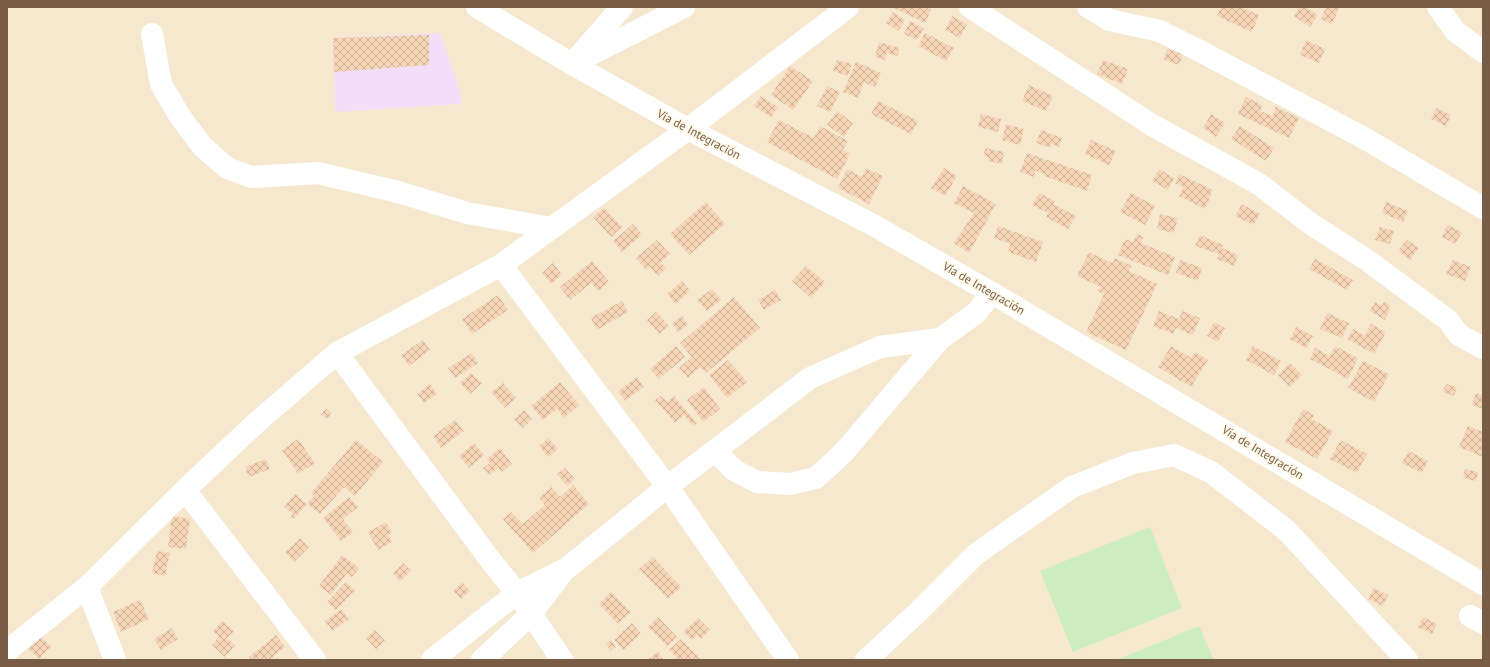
<svg xmlns="http://www.w3.org/2000/svg" width="1490" height="667" viewBox="0 0 1490 667" font-family="'PT Sans',sans-serif">
  <defs>
    <pattern id="building-cross-hatch" width="8" height="8" patternUnits="userSpaceOnUse"><rect width="8" height="8" fill="#f6d6b6"/><path d="M0 0l8 8M0 8l8-8" fill="none" stroke="#ccb196"/></pattern>
  </defs>
  <rect width="100%" height="100%" fill="#fef6e1"/>
  <path fill="#f6e8cf" d="M7,7H1483V660H7Z"/>
  <path fill="#f3defa" d="M440,33L460,91L462,104L335,112L333,38Z"/>
  <path fill="#ccedbe" d="M1150,527L1182,608L1073,652L1040,571Z
    M1199,626L1214,660H1116Z"/>
  <path fill="url(#building-cross-hatch)" d="M892,7H925L931,10L925,23Z
    M1221,7H1241L1259,15L1252,32L1217,16Z
    M1299,7H1306L1318,15L1310,27L1294,16Z
    M1326,7L1339,8L1332,24L1321,19Z
    M893,12L905,20L898,31L886,23Z
    M952,16L967,24L960,38L945,30Z
    M910,21L924,28L917,40L904,34Z
    M925,33L954,48L946,61L918,46Z
    M429,35V65L334,72L333,38Z
    M1306,40L1325,49L1319,63L1300,55Z
    M879,42L899,48L898,56L887,53L885,60L875,57Z
    M1167,49L1183,53L1179,65L1164,60Z
    M837,60L852,64L848,76L833,71Z
    M1103,60L1128,69L1122,84L1097,74Z
    M856,62L881,73L875,87L864,82L858,98L843,92Z
    M790,66L813,81L793,110L771,95Z
    M1029,85L1053,96L1046,111L1022,101Z
    M827,86L840,92L830,112L817,106Z
    M761,96L778,107L771,117L754,106Z
    M1246,97L1262,105L1260,111L1272,116L1276,107L1299,118L1289,138L1238,114Z
    M878,101L918,121L911,134L871,114Z
    M1436,108L1451,115L1446,126L1431,119Z
    M837,111L853,123L844,137L827,125Z
    M981,114L1001,119L998,132L978,127Z
    M1211,114L1225,123L1216,137L1203,128Z
    M779,120L814,138L820,126L848,141L843,150L850,154L837,179L767,142Z
    M1006,124L1024,129L1020,145L1002,140Z
    M1240,126L1274,148L1266,161L1231,139Z
    M1041,130L1062,138L1059,147L1051,144L1050,148L1036,143Z
    M1091,140L1116,151L1109,165L1085,154Z
    M985,148L1004,152L1002,164L988,161L989,157L984,156Z
    M1027,153L1092,175L1087,191L1044,176L1045,174L1035,171L1034,177L1020,172Z
    M866,168L883,176L869,204L838,188L847,169L862,177Z
    M944,168L957,176L945,196L931,188Z
    M1159,169L1174,178L1168,190L1152,181Z
    M1179,174L1213,190L1205,209L1179,196L1183,187L1175,183Z
    M963,186L996,204L969,253L954,243L974,213L954,203Z
    M1039,193L1055,201L1053,204L1076,216L1068,229L1046,217L1048,213L1032,205Z
    M1131,193L1155,206L1145,225L1120,212Z
    M706,202L725,224L689,255L670,234Z
    M1386,202L1408,211L1403,222L1382,213Z
    M1242,204L1260,214L1254,225L1235,216Z
    M604,208L622,227L611,237L593,217Z
    M1160,214L1178,218L1174,233L1157,229Z
    M633,224L642,235L622,252L613,241Z
    M1447,225L1462,232L1455,244L1442,237Z
    M998,226L1043,242L1036,262L1008,252L1010,244L994,238Z
    M1380,227L1394,231L1390,244L1375,240Z
    M1137,234L1144,237L1141,243L1175,257L1168,275L1118,255L1125,239L1133,242Z
    M1200,235L1223,245L1222,248L1238,255L1234,266L1217,259L1219,254L1195,246Z
    M657,240L670,254L661,262L666,269L658,276L650,267L646,270L636,258Z
    M1407,240L1419,248L1410,260L1398,251Z
    M1089,252L1112,263L1115,258L1132,266L1129,271L1157,284L1126,350L1086,332L1104,294L1098,291L1101,287L1077,276Z
    M1315,259L1353,280L1347,290L1309,269Z
    M1180,260L1202,268L1198,281L1176,273Z
    M1453,260L1471,267L1465,281L1446,274Z
    M592,261L609,282L598,291L591,283L570,300L560,287Z
    M553,263L562,275L551,284L542,273Z
    M806,266L825,282L811,298L792,281Z
    M682,281L690,291L676,304L667,294Z
    M712,289L721,300L707,311L697,300Z
    M775,290L781,300L764,310L758,300Z
    M498,295L508,310L472,334L462,319Z
    M734,297L760,328L706,373L700,367L688,378L679,368L692,357L680,343Z
    M622,301L628,312L597,330L591,318Z
    M1375,302L1382,306L1384,302L1390,305L1388,309L1390,310L1385,320L1370,311Z
    M1159,311L1179,319L1182,311L1200,318L1193,335L1176,328L1173,334L1153,326Z
    M656,312L669,326L659,334L647,320Z
    M1327,313L1349,323L1342,338L1320,329Z
    M682,316L688,325L678,332L672,323Z
    M1214,322L1225,328L1218,342L1207,336Z
    M1371,324L1386,332L1374,354L1347,339L1353,329L1365,335Z
    M1296,327L1313,336L1306,348L1290,339Z
    M423,340L430,350L409,366L401,355Z
    M676,346L685,357L659,379L650,369Z
    M1171,346L1191,358L1195,352L1208,360L1191,387L1158,367Z
    M1253,346L1281,361L1274,375L1246,360Z
    M1335,346L1358,358L1348,379L1310,359L1315,348L1330,356Z
    M472,353L478,363L455,378L448,368Z
    M728,360L747,382L727,398L709,375Z
    M1363,361L1389,374L1374,402L1348,388Z
    M1290,363L1302,375L1290,387L1278,375Z
    M471,373L482,383L470,394L460,383Z
    M637,377L644,387L625,401L618,391Z
    M560,382L579,405L564,418L557,409L543,420L531,406Z
    M503,383L516,398L505,408L491,392Z
    M430,384L437,394L424,403L417,394Z
    M1446,384L1457,387L1454,396L1443,392Z
    M704,387L720,409L703,422L687,400Z
    M1476,393L1483,395V409L1472,405Z
    M661,396L667,402L674,396L697,423L693,426L684,415L675,423L655,400Z
    M326,408L331,413L327,419L321,415Z
    M1303,409L1314,415L1312,419L1333,431L1317,459L1285,442Z
    M524,410L532,419L523,428L514,419Z
    M455,420L464,431L441,448L433,436Z
    M1468,426L1483,432V457L1459,447Z
    M549,438L558,449L548,457L539,446Z
    M298,439L315,463L298,474L282,450Z
    M356,440L383,462L355,496L344,487L320,514L307,504L294,519L291,517L293,514L284,507L295,494L307,504L314,496L311,493Z
    M1341,440L1367,454L1357,473L1330,459Z
    M474,443L484,455L469,468L459,456Z
    M500,448L512,464L502,472L498,468L490,475L483,468L490,463L487,459Z
    M1409,451L1428,461L1422,473L1402,463Z
    M266,459L270,469L249,477L245,467Z
    M565,468L575,479L567,486L557,474Z
    M1465,469L1478,472L1476,481L1463,478Z
    M573,485L589,504L533,553L503,519L511,512L523,524L545,505L539,498L551,487L560,497Z
    M349,497L358,507L343,519L353,532L341,541L323,518Z
    M172,516L190,519L186,549L168,547Z
    M386,522L392,533L388,535L392,542L378,550L368,532Z
    M300,538L309,547L294,562L285,552Z
    M157,551L170,553L165,576L152,573Z
    M342,555L359,568L352,577L347,573L331,595L319,586Z
    M653,557L681,587L668,599L639,569Z
    M403,563L411,571L400,581L393,573Z
    M346,582L355,590L336,610L327,602Z
    M462,582L470,591L461,599L453,591Z
    M1374,588L1388,595L1383,606L1368,599Z
    M611,592L631,612L618,624L599,604Z
    M140,600L149,619L121,632L113,612Z
    M341,609L349,619L332,631L325,621Z
    M658,617L677,637L667,646L648,627Z
    M1423,617L1437,624L1432,634L1418,627Z
    M698,618L710,630L701,639L697,635L692,640L683,632Z
    M222,621L234,631L227,638L235,645L225,657L212,645L219,637L213,631Z
    M632,623L641,634L623,650L614,640Z
    M172,628L178,639L161,650L154,639Z
    M375,630L385,641L376,649L366,638Z
    M39,635L51,646L39,659L27,648Z
    M276,635L285,647L269,660H251L249,657Z
    M681,639L701,660H679L669,650Z
    M611,640L616,647L611,651L606,644Z
    M658,652L664,660H646Z"/>
  <g fill="none" stroke-linecap="round" stroke-linejoin="round">
    <path stroke="#fff" stroke-width="22" d="M970,7L1152,125L1259,184L1311,224L1367,260L1448,320L1459,335L1483,348
      M1088,7L1109,20L1160,31L1198,50L1364,138L1483,208
      M1438,7L1455,31L1483,52
      M152,34L161,84L179,115L202,146L227,168L252,177L318,173L398,192L467,213L551,228
      M579,56L622,7
      M572,64L684,7
      M501,265L672,493L788,660
      M337,353L491,561L517,593L562,660
      M715,451L734,470L757,482L790,484L816,478L844,452L940,339
      M185,490L315,660
      M87,587L115,660
      M1470,616L1483,623
      M7,651L87,587L185,490L256,423L337,353L501,265L688,129L848,7
      M432,660L517,593L566,569L667,487L810,378L880,347L940,339L976,313L992,293
      M482,660L531,614L562,573
      M866,660L917,613L976,554L1072,487L1133,463L1174,455L1211,472L1286,530L1407,660"/>
    <path stroke="#fff" stroke-width="22" d="M477,7L572,64L688,129L875,226L997,296L1483,584"/>
  </g>
  <g text-anchor="middle" dominant-baseline="central" stroke-width="4" stroke-linejoin="round" paint-order="stroke">
    <g font-size="12" fill="#785c46" stroke="#fff9e9">
      <text transform="translate(699 134) rotate(28)">Vía de Integración</text>
      <text transform="translate(984 288) rotate(30)">Vía de Integración</text>
      <text transform="translate(1263 452) rotate(31)">Vía de Integración</text>
    </g>
  </g>
  <rect width="1490" height="667" fill="none" stroke="#785c46" stroke-width="16"/>
</svg>
